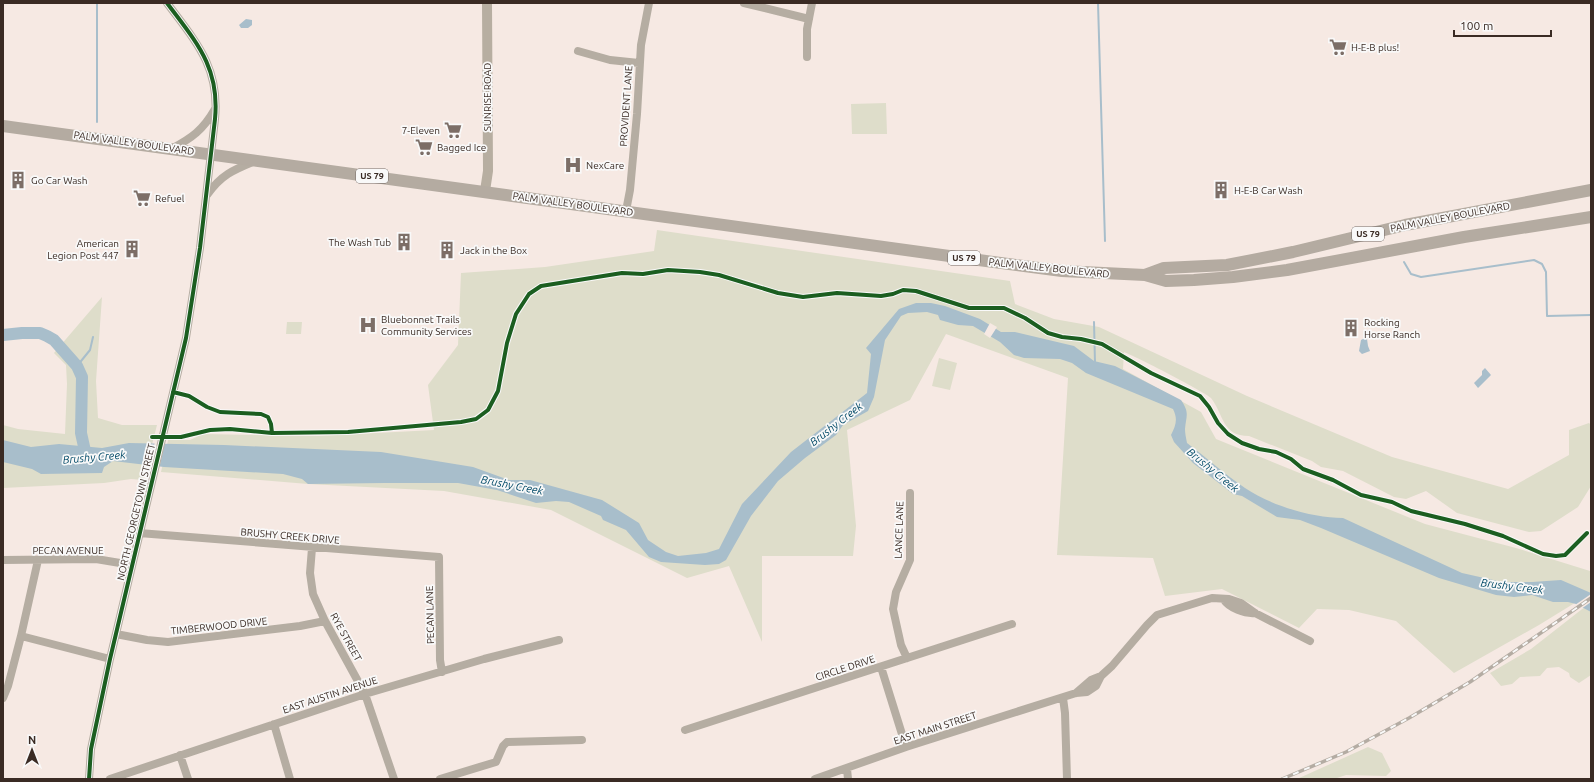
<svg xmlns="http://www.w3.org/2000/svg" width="1594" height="782" viewBox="0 0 1594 782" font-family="Ubuntu,sans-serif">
  <rect width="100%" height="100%" fill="#f6e9e3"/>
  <path fill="#deddca" d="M886,103L887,134H852L851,104Z
    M657,230L1010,281L1015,304L1054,319L1099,327L1247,396L1392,457L1508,489L1569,455V430L1589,423L1591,425V486L1578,507L1541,531L1529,532L1457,513L1426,491L1406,499L1394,497L1343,471L1321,467L1312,461L1249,436C1222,436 1224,415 1211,398C1207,393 1133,355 1124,352L1123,369L1201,412L1216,439L1425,524L1516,548L1590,571L1591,593L1539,625L1454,673L1396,621L1349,610L1317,609L1299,628L1222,589L1165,596L1153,558L1057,555L1068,378L946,334L910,400L847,430L856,526L853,556H762V642L729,566L687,578L551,510L444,491L308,484L161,472L168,440H190L203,434L318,436L434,430L428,385L458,345L461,273L545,267L654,251Z
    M102,297L96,381L98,418L122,425H157L143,480L131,479L104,483L3,488V425L18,429L65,434L67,384L66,365L54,353Z
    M287,322H302L301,334H286Z
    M939,358L957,363L950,390L932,386Z
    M1586,606L1591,607V675L1579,683L1570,677L1569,673L1559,667L1547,668L1540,676L1520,677L1512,684L1501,686L1490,673L1531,649Z
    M1368,747L1382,753L1391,771L1386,776L1346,775L1334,779H1297Z"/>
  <path fill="#a8becb" d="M246,19L252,20V25L248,28H241L239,25Z
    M916,303H931L945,306L980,319L1001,332H1015L1074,346L1094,361L1115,366L1181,400C1190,413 1186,416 1185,429C1185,433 1186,438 1187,443C1206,457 1224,474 1245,488C1270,505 1312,518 1343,518L1462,573L1502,582H1532L1561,580L1591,593V612L1576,604L1568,602H1553L1532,595L1514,597L1496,595L1439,578L1321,528L1300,520L1277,517L1242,496L1233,494L1193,463L1174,442L1171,435C1176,425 1178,419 1173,409L1086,373L1072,363L1060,359L1024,358L1014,355L1000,342L973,326L958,325L940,320L938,315L927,312L908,313L901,316L885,340L874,397L868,411L843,425L836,435L805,458L778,481L751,516L726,560L719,564L705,565L661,562L649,557L626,530L603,520L601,516L569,502L556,501L536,503L497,490L458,483H384L308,484L302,479L283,474L164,467L113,461L104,467L102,473L41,474L32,469L3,462V440L31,447L59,444L102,448L129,443L224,445L381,452L473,467L509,480H530L602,500L639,523L648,540L666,552L678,556L706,553L719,549L742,504L791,452L867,393L871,354L866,348L899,309Z
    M1365,338L1367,339L1368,346L1370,351L1362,354L1359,351L1361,340Z
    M1485,368L1491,375L1478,388L1474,383L1482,375V371Z"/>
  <path fill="#f6e9e3" d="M990,323L997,327L990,338L984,334Z
    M155,442H165L159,469L148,467Z
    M1591,594V602L1581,609L1575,605Z"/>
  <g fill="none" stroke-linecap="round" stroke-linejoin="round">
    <path stroke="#a8becb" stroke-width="2" d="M1098,3L1105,241
      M97,122V3
      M1404,262L1411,274L1421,277L1534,260L1542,264L1546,272L1547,316L1591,315
      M1094,322L1095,363
      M77,366L90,350L93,337"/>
    <path stroke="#a8becb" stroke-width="12" d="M3,335L22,333H40L47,336L54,340L77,366L82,377L81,433L87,460"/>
    <path stroke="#b5ada2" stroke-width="8" d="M744,3L809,19
      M578,51L610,60L639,63
      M807,57V29L812,3
      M171,149C192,138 203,130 215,109
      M207,195C221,175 233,170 255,161
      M626,211L630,190L637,114L641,45L649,3
      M139,533L439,557L440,660L442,672
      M312,548L310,573L313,594L325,621L365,694L394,779
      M3,560L96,559L132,565
      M1224,600C1229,608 1245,614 1255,613
      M116,634L147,640L168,642L300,626L325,621
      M21,636L110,659
      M907,658L901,645L893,609L896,592L910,560V493
      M881,667L906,747
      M1076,693L1091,680L1101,676
      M3,698L8,686L21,636L38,560
      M1063,698L1065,713L1067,779
      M274,724L290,779
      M685,730L1012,624
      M180,755L188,779
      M847,769L848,779
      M89,779L91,749L110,659L186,338L200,248L215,119C220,67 196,42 167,3
      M110,779L365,694L484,659L559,640
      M440,779L496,762L503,746L507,742L582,740
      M815,779L906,747L1076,693L1087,692L1096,686L1101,676L1112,666L1147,625L1157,615L1212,598L1229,599L1241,603L1255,613L1310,641"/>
    <path stroke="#b7aea1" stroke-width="10" d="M485,191L488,171L487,3"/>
    <path stroke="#b4aba1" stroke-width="12" d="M3,126L971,259L1062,271L1145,275L1166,281L1194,280L1233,277L1287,270L1464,237L1591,217
      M1145,275L1164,268L1227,265L1293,252L1405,225L1591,190"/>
    <g stroke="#b4aca3" stroke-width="3.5">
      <path id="rail" d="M1282,779L1346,752L1409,718L1470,682L1591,598"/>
    </g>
    <use href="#rail" stroke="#f9f9f9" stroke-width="2" stroke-dasharray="6" stroke-linecap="butt"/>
    <g stroke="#f9f9f9" stroke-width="6">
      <path id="cycleway" d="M173,392L189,396L207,407L220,412L261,414L268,417L271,424L272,433
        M152,437H181L210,430L230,429L272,433L348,432L461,422L476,419L488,410L498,391L507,343L516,314L529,294L541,286L622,273L643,274L668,270L700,272L719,275L778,293L803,297L837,293L881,296L893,294L903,290L916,291L969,308H1004L1025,318L1048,333L1062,337L1081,339L1102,344L1151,373L1200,396L1209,407L1218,423L1228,434L1242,443L1259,449L1276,452L1291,459L1303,469L1333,480L1361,495L1392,502L1411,511L1465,524L1503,536L1543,554L1556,556L1565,555L1587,533
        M89,779L91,749L110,659L186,338L200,248L215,119C220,67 196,42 167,3"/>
    </g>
    <use href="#cycleway" stroke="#1b5e20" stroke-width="4"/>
  </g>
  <defs>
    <g id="supermarket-bare" transform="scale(1.38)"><path d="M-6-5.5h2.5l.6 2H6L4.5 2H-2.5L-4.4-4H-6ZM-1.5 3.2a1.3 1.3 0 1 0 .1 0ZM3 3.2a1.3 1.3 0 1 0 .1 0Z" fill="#7c6e67" stroke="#f9f9f9" stroke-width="2.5" paint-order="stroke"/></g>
    <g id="hospital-bare" transform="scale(1.38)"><path d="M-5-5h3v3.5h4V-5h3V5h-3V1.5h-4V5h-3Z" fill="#7c6e67" stroke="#f9f9f9" stroke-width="2.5" paint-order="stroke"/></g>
    <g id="building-bare" transform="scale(1.38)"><path d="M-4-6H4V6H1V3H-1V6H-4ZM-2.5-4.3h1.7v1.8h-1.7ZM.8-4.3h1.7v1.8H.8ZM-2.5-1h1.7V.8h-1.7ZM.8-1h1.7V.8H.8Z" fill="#7c6e67" stroke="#f9f9f9" stroke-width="2.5" paint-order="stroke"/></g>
  </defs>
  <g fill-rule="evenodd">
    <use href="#supermarket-bare" x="1338" y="47"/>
    <use href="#supermarket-bare" x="453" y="130"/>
    <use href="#supermarket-bare" x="424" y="147"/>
    <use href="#hospital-bare" x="573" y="165"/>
    <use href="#building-bare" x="18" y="180"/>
    <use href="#building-bare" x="1221" y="190"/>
    <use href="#supermarket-bare" x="142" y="198"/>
    <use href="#building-bare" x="404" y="242"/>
    <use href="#building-bare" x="132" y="249"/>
    <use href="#building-bare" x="447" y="250"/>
    <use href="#hospital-bare" x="368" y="325"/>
    <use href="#building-bare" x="1351" y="328"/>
  </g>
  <g text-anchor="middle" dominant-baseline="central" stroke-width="3.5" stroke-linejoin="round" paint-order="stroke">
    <g fill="#f9f9f9" stroke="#736964" stroke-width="1">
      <rect x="356" y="169" width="32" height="14" rx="3"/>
      <rect x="1352" y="227" width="32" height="14" rx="3"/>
      <rect x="948" y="251" width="32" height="14" rx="3"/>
    </g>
    <g font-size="9" font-weight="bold" fill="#3a2b24">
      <text x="372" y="176">US 79</text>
      <text x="1368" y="234">US 79</text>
      <text x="964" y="258">US 79</text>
    </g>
    <g font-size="10" fill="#3a2b24" stroke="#f9f9f9" text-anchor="start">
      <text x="1351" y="47">H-E-B plus!</text>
      <text x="440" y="130" text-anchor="end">7-Eleven</text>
      <text x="437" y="147">Bagged Ice</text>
      <text x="586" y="165">NexCare</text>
      <text x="31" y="180">Go Car Wash</text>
      <text x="1234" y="190">H-E-B Car Wash</text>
      <text x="155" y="198">Refuel</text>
      <text x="391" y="242" text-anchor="end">The Wash Tub</text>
      <text x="119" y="243" text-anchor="end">American<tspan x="119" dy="12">Legion Post 447</tspan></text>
      <text x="460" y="250">Jack in the Box</text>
      <text x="381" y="319">Bluebonnet Trails<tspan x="381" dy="12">Community Services</tspan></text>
      <text x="1364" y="322">Rocking<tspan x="1364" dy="12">Horse Ranch</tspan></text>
    </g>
    <g font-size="10" fill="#3a2b24" stroke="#f9f9f9">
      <text transform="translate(487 97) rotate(-90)">SUNRISE ROAD</text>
      <text transform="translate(626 106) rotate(-86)">PROVIDENT LANE</text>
      <text transform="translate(134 143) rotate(8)">PALM VALLEY BOULEVARD</text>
      <text transform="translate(573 204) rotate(8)">PALM VALLEY BOULEVARD</text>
      <text transform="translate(1450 217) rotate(-11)">PALM VALLEY BOULEVARD</text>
      <text transform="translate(1049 268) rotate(6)">PALM VALLEY BOULEVARD</text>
      <text transform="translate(136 512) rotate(-77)">NORTH GEORGETOWN STREET</text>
      <text transform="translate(899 530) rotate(-88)">LANCE LANE</text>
      <text transform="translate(290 536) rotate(5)">BRUSHY CREEK DRIVE</text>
      <text x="68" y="550">PECAN AVENUE</text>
      <text transform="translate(430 615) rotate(-91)">PECAN LANE</text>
      <text transform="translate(219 626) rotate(-6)">TIMBERWOOD DRIVE</text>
      <text transform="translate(346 637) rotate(61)">RYE STREET</text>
      <text transform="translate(845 668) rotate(-18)">CIRCLE DRIVE</text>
      <text transform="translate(330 695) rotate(-18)">EAST AUSTIN AVENUE</text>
      <text transform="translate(935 728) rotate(-18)">EAST MAIN STREET</text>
    </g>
    <g font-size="11" font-style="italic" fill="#004967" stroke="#f9f9f9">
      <text transform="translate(836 424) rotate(-38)">Brushy Creek</text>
      <text transform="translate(94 457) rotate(-5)">Brushy Creek</text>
      <text transform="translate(1213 470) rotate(39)">Brushy Creek</text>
      <text transform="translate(512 485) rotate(11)">Brushy Creek</text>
      <text transform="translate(1512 586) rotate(7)">Brushy Creek</text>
    </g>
  </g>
  <rect width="1594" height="782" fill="none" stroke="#3a2b24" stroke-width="8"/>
  <g transform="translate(32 750)" stroke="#f9f9f9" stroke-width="3" paint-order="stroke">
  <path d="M0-3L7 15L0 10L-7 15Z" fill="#3a2b24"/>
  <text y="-6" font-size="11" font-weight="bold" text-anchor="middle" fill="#3a2b24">N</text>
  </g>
  <path d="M1454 30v6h97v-6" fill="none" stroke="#3a2b24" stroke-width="2"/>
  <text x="1460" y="30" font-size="12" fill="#3a2b24" stroke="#f9f9f9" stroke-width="3" paint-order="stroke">100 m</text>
</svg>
